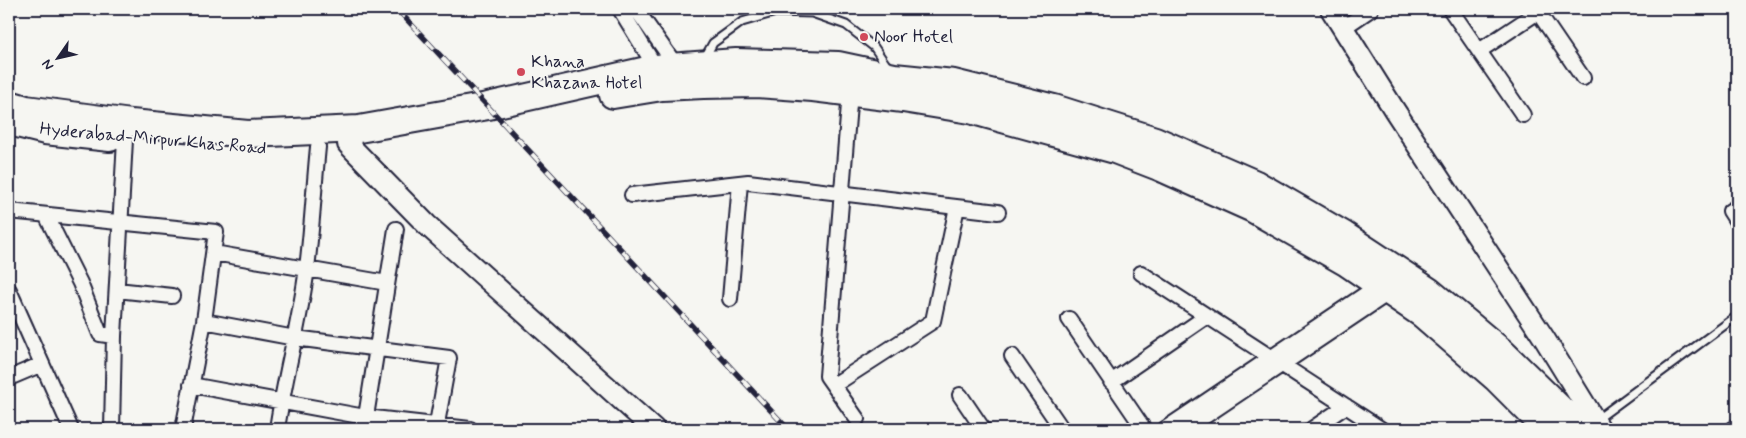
<svg xmlns="http://www.w3.org/2000/svg" width="1746" height="438" viewBox="0 0 1746 438" font-family="Mynerve,sans-serif">
  <rect width="100%" height="100%" fill="#f6f6f2"/>
  <filter id="ink" filterUnits="userSpaceOnUse"><feTurbulence type="fractalNoise" baseFrequency=".02" numOctaves="2"/><feDisplacementMap in="SourceGraphic" scale="10" xChannelSelector="R" yChannelSelector="G"/><feConvolveMatrix kernelMatrix="1 2 1 2 8 2 1 2 1" color-interpolation-filters="sRGB"/></filter>
  <g filter="url(#ink)">
    <g fill="none" stroke-linecap="round" stroke-linejoin="round">
      <g stroke="#22223b" stroke-width="11">
        <path id="lane" d="M704,59L713,43L742,22L776,12L812,13L846,25L874,47L889,69
          M1596,420L1737,316"/>
      </g>
      <g stroke="#22223b" stroke-width="18">
        <path id="street" d="M620,9L656,68
          M636,9L677,67
          M1450,9L1523,115
          M1536,9L1583,78
          M1343,28L1371,9
          M1479,51L1538,12
          M850,92L827,376L857,419
          M632,195L748,182L998,212
          M1737,207L1730,211L1737,222
          M9,211L216,232L204,321L183,429
          M46,215L80,283L100,334L114,336
          M214,253L387,283
          M1141,273L1381,429
          M9,290L71,429
          M117,290L172,296
          M730,299L740,183
          M1069,319L1144,429
          M204,321L295,338L449,358L436,429
          M1012,356L1062,429
          M9,378L42,364
          M1111,382L1207,316
          M191,385L365,417L470,429
          M834,385L933,321L957,207
          M960,395L983,429
          M112,429L114,336L125,140
          M277,429C285,375 300,322 307,268C312,228 314,187 318,147
          M364,429L396,229
          M1165,429L1379,285
          M1186,429L1390,292
          M1312,429L1346,406
          M1732,429L1737,426"/>
      </g>
      <g stroke="#22223b" stroke-width="24">
        <path id="secondary" d="M1331,9L1395,111L1544,338L1600,429
          M348,144L427,225L654,429"/>
      </g>
      <g stroke="#22223b" stroke-width="30">
        <path id="highway" d="M613,95L662,87L703,85L756,84L813,88L903,99L970,110L1115,150L1159,167L1253,209L1347,263L1422,314L1497,379L1547,429
          M9,104L26,109L131,123L248,134L359,129L488,106L656,68L736,62L838,65L894,77L954,83L1054,108L1155,140L1256,184L1344,235L1429,291L1502,352L1581,429
          M9,122L45,131L110,138"/>
      </g>
      <use href="#lane" stroke="#f6f6f2" stroke-width="7"/>
      <use href="#street" stroke="#f6f6f2" stroke-width="14"/>
      <use href="#secondary" stroke="#f6f6f2" stroke-width="20"/>
      <use href="#highway" stroke="#f6f6f2" stroke-width="26"/>
      <g stroke="#22223b" stroke-width="5.5">
        <path id="rail" d="M397,9L788,429"/>
      </g>
      <use href="#rail" stroke="#f6f6f2" stroke-width="4" stroke-dasharray="11" stroke-linecap="butt"/>
    </g>
  </g>
  <g fill="#d1495b" stroke="#f6f6f2" stroke-width="2">
    <circle cx="864" cy="37" r="5"/>
    <circle cx="521" cy="72" r="5"/>
  </g>
  <g text-anchor="middle" dominant-baseline="central" stroke-width="4" stroke-linejoin="round" paint-order="stroke">
    <g font-size="18" fill="#22223b" stroke="#f6f6f2" text-anchor="start">
      <text x="874" y="37">Noor Hotel</text>
      <text x="531" y="62">Khana<tspan x="531" dy="21">Khazana Hotel</tspan></text>
    </g>
    <g font-size="18" fill="#22223b" stroke="#f6f6f2">
      <text transform="translate(153 139) rotate(5)">Hyderabad-Mirpur Khas Road</text>
    </g>
  </g>
  <rect width="1746" height="438" fill="none" stroke="#f6f6f2" stroke-width="30"/>
  <rect x="15" y="15" width="1716" height="408" fill="none" stroke="#22223b" stroke-width="2" filter="url(#ink)"/>
  <g transform="translate(58 58) rotate(236)" stroke="#f6f6f2" stroke-width="4" paint-order="stroke">
  <path d="M0-4L9 19L0 12L-9 19Z" fill="#22223b"/>
  <text y="-8" font-size="14" font-weight="bold" text-anchor="middle" fill="#22223b">N</text>
  </g>
</svg>
